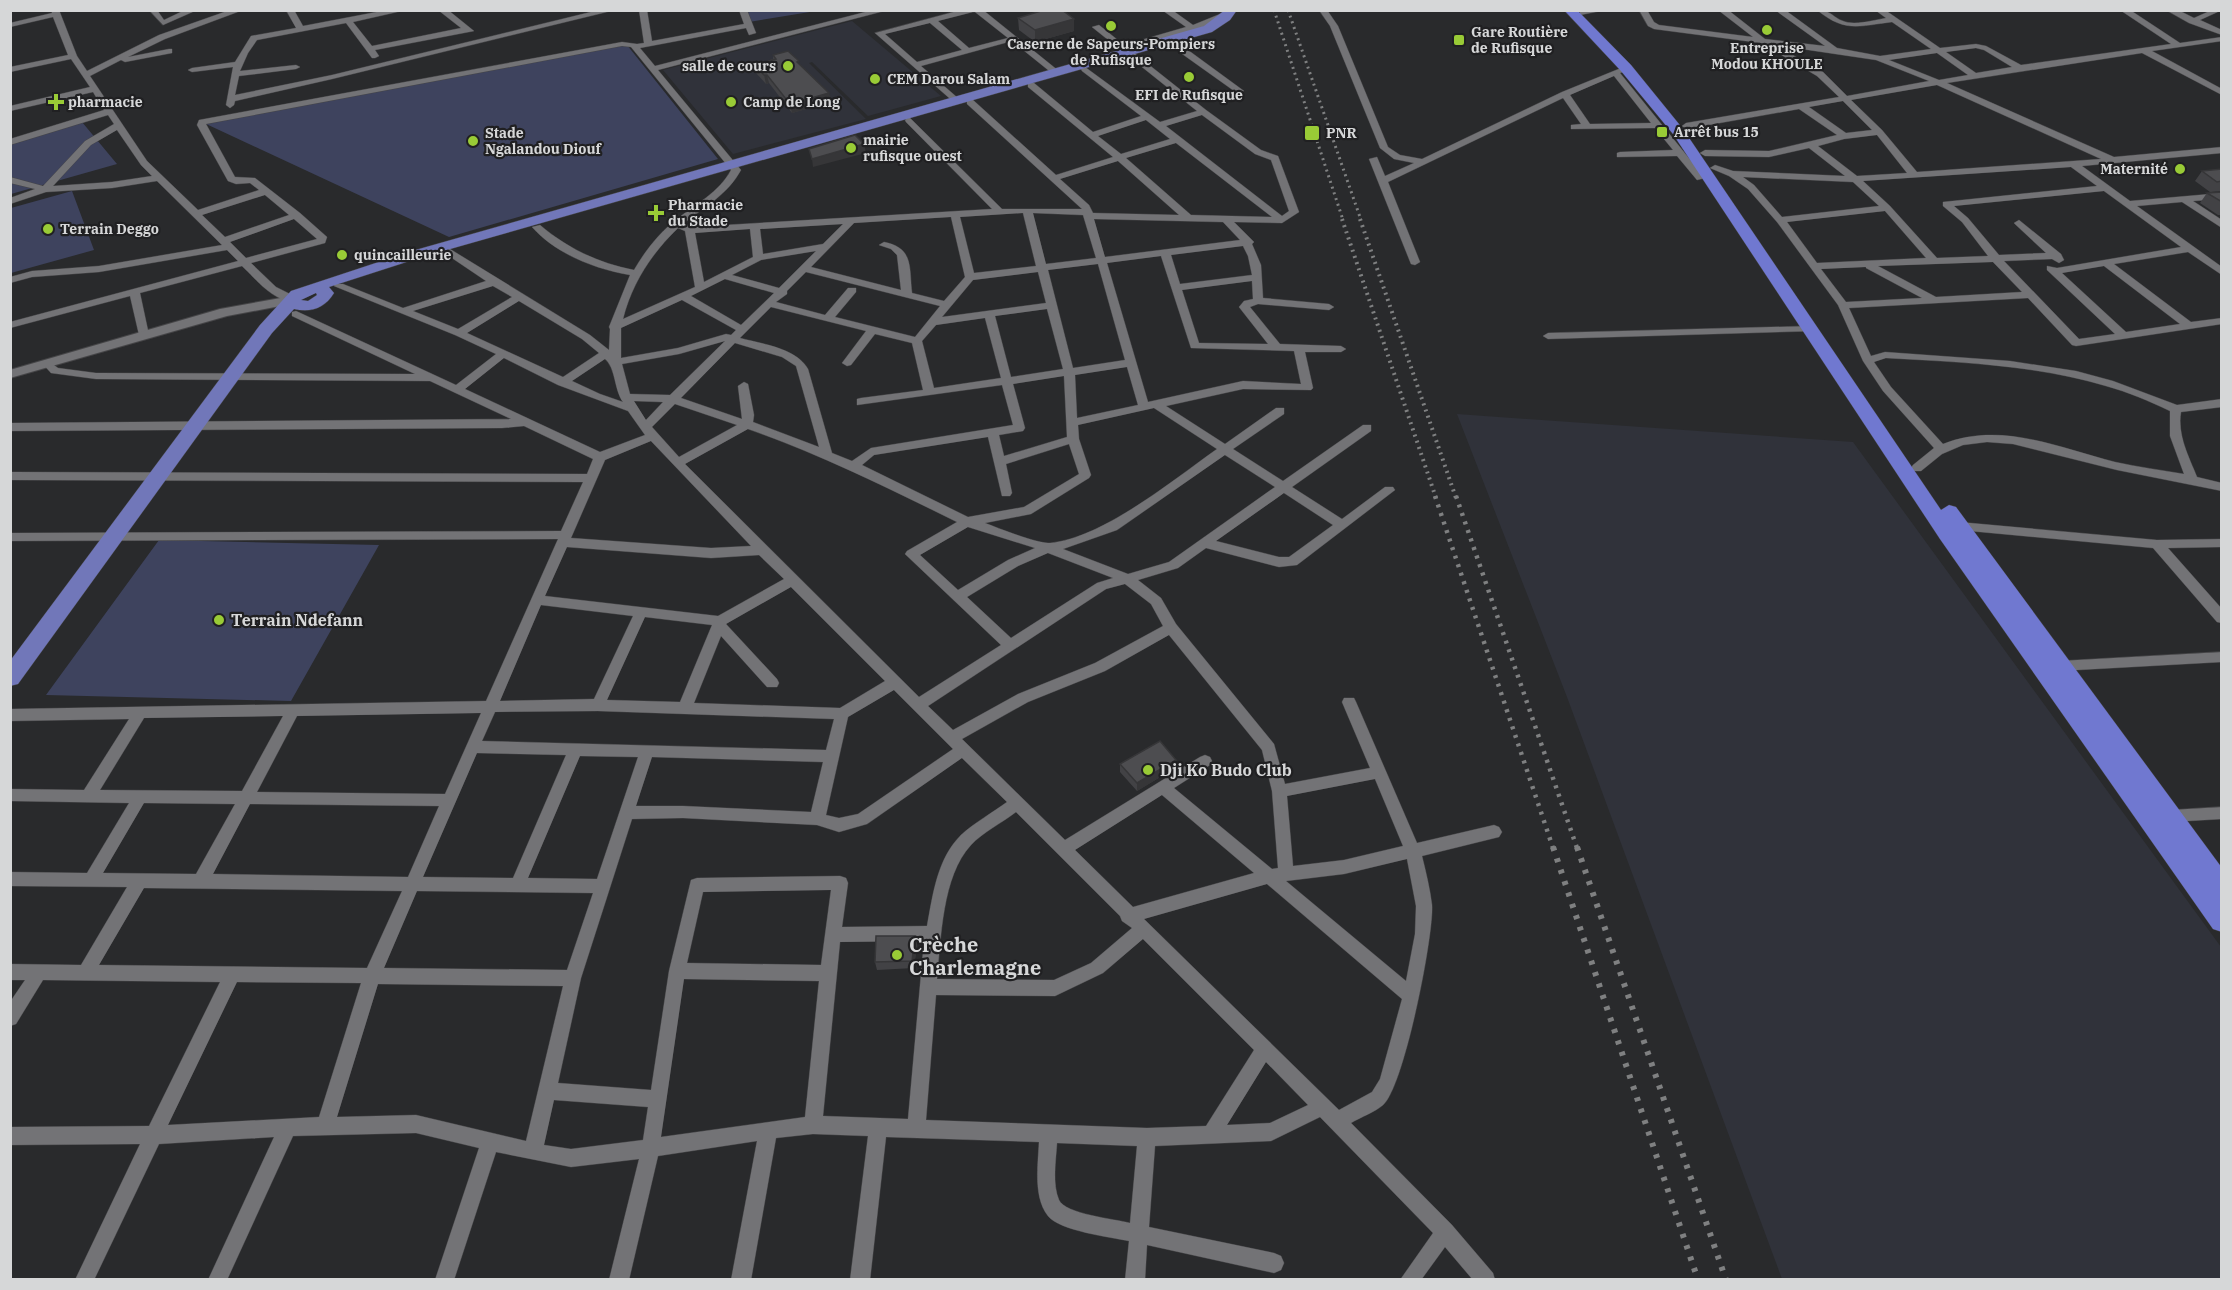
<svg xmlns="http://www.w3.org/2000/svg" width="2232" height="1290" viewBox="0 0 2232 1290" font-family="'IBM Plex Serif',serif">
  <rect width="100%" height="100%" fill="#292a2c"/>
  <path fill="#30323a" d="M852,21L941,96L868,116L812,62L809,63L866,119L733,154L663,70Z
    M1457,414L1853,442L2221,947V1279H1782L1567,697Z"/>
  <path fill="#3e435e" d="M744,11H816L749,22Z
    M627,45L718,159L449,237L204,123Z
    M82,122L117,164L11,194V142Z
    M72,191L94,250L11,273V208Z
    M159,540L379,545L291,701L46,695Z"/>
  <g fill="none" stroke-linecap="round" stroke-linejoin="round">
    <g stroke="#454547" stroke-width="1">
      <path id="minor" d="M51,10H59L77,56L87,71L159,35L230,10H243L165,39L128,57L169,49H172V53L125,62L121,60L90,76L147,161L198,210L259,190L250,183L236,184L228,181L197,125L199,120L622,42L637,44L644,43L639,10H647L652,41L744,24L739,10H747L756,33L749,35L746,28L640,48L655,66L873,10H888L658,70L741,170C728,194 705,207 684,223L692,227L992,209L906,122L905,120L909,117L1002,209H1082L967,104V100H973L1056,175L1113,157L1028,87V83H1034L1093,132L1141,116L1082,71L1081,69L1085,67L1160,122L1197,111L1092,27L1099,25L1124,45L1186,27L1162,10H1172L1193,25L1225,12H1231V16L1195,30L1129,49L1206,110L1261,150L1278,156L1299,212L1282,223L1234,222L1254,242L1252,244L1261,265L1263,298L1329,304L1334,307L1329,310L1258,304L1250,307L1280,344L1341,346L1346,349L1341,352H1305L1313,388L1311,390L1243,389L1166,406L1225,444L1276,408H1284V414L1233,449L1283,481L1363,425H1371V431L1292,487L1342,519L1385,487H1393L1395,490L1297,565L1279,567L1206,548L1178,568L1138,580L1161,598L1176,624L1274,744L1285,784L1370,768L1342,702L1344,698H1354L1356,702L1417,843L1494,825L1499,827L1502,832L1499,837L1422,856C1426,872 1430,889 1432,905C1434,935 1404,1087 1383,1105C1375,1112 1361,1117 1351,1123L1452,1225L1493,1273L1495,1280H1473L1445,1247L1421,1280H1400L1433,1233L1320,1117L1271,1141L1155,1146L1149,1227L1274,1253L1281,1256L1284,1263L1281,1270L1274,1273L1147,1245L1145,1280H1125L1129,1241C1110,1237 1060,1231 1048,1216C1033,1197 1038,1165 1039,1142L886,1137L870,1280H850L868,1136L813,1134L776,1138L751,1280H731L757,1141L658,1156L629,1280H609L639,1159L571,1167L496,1152L454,1280H435L479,1148L416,1133L293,1136L227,1280H208L274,1137L159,1144L94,1280H75L140,1144L10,1145V1127L149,1126L220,982L43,980L16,1024L10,1026V1002L25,980H10V964L81,965L127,887L10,886V872L87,873L129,803L10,801V789L84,790L129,719L10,721V709L486,701L558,539L10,541V533L561,531L583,482L10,480V472L587,474L593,459L524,426L502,428L10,431V423L511,419L430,381L96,379L51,373L42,363L47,360L58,368L96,373L415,374L292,316V312L296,311L456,385L496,354L455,335L334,286L335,284H343L403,308L486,281L446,254L445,252L450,249L590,335L609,350L610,329L609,327L630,275C595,269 556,254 532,227L540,225C567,248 598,263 634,270C645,251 659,233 676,220C695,204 719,193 731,170L631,47L622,46L206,124L235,177L255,178L300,213L327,237L325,243L251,263L276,287L296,297V301C275,304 256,279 242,266L140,293L149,335L148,337H140L139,335L130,296L10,328V322L238,261L227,250L99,272L32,277L10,283V277L32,271L99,266L222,245L157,181L112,188L46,192L10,204V198L35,189L10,183V177L43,186L85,141L114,124L108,115L10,145V139L104,110L93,92L10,111V106L90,87L71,59L10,72V67L68,55L53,17L10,27V23L52,13ZM1202,115L1255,154L1271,160L1289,211L1282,216L1166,126ZM1146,120L1170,139L1121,154L1098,136ZM117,130L141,165L152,176L112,182L53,186L91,145ZM1176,143L1272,217L1191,215L1126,158ZM1118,161L1179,215L1093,213L1089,205L1060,179ZM265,195L289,215L225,237L202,215ZM1023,213L1036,266L974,273L960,217ZM1033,213L1083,215L1096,258L1046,264ZM951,217L965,277L944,301L912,293C909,267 914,248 884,242L879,245L891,249L897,255L901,290L811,267L854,223ZM294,219L317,239L246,258L230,242ZM1094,219L1223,222L1240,240L1105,257ZM843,224L823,244L763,254L760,229ZM678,228L685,231L695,287L623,319C632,283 652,253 678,228ZM750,229L753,257L704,282L695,233ZM1243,246L1248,256L1252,275L1180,284L1171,255ZM816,251L779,288L732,275L761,260ZM1161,256L1191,348L1294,351L1301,384L1243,381L1148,402L1107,263ZM1098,264L1125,360L1073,368L1048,270ZM806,272L940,306L915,337L835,317L856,292V288H848L825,315L776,302L787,294V291ZM1038,272L1046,303L942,317L973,280ZM725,279L774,293L741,325L691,296ZM1252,281L1253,299L1244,301L1239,307L1268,344L1199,343L1182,290ZM493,286L512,297L458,329L413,311ZM682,300L736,330L731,335L726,334L678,348L621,358V328ZM519,301L582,339L599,353L563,377L467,333ZM771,307L866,331L842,363L847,366L851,365L875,334L912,343L923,390L861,398L857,399V405L1002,385L1013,425L871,448L852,461L832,453L808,369C796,348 762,344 740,338ZM1047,309L1063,369L1011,377L995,316ZM985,318L1001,378L934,388L922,341L936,325ZM725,341L670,395L630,394L622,364L679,354ZM735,343L782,357L796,366L819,447L753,422L754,415L748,384L744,382L738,386L742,419L681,398ZM504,358L558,385L628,411L645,435L600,452L465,389ZM605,359C616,368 614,390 623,402L600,394L572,381ZM1127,367L1138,405L1077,418L1075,375ZM1064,376L1067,437L1004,456L999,435L1023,431L1025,428L1013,384ZM634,401L663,402L646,420ZM675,404L737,425L679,457L652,427ZM1154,408L1217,449C1173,480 1103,538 1050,543C1038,544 998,528 985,523L1031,514L1089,478L1091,475L1079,439L1078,425ZM748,429C820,454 888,488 957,522L907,551L905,554L1001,645L919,697L685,464ZM988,437L1002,496H1010L1012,493L1006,464L1069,444L1079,474L1024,507L968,517L862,465L874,455ZM651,441L751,546L711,548L571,538L605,460ZM1225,455L1275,487L1169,562L1128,574L1063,549L1117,530ZM1284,493L1333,525L1289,557H1279L1216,541ZM968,527L1035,548L1008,560L958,590L920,555ZM567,547L711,558L759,555L784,579L718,616L545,596ZM1048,553L1113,578L1097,583L1011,638L967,597L1018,566ZM1125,584L1151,604L1163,626L1095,663L1018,694L953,730L928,706L1106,589ZM791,587L885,681L840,708L694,703L721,636L767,687H777L779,683L777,679L726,624ZM541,605L633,616L594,699L500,701ZM645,617L712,625L680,702L607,700ZM1169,635L1262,750L1272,791L1278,868L1272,869L1174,788L1210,765L1212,761L1210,757L1205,755L1200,757L1065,840L962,739L1028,702L1105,671ZM894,690L953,749L858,814L839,818L826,815L848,717ZM598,711L834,719L826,750L482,741L495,712ZM481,713L445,794L257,792L297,716ZM283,716L242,791L100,790L144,718ZM477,753L566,755L513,878L423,877ZM580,756L638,757L597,879L528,878ZM652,757L823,762L811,812L683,806H636ZM962,758L1007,802C992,813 974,823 961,835C937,859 933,894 927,926L842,927L848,883L846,878L840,876L697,878L691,880L669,971L651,1090L558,1083L581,978L632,819L683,818L817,825L839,832L867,824ZM1375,779L1403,846L1344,860L1293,866L1287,796ZM1162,795L1254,873L1133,907L1075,850ZM144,803L235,804L196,874L103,873ZM250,804L439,806L408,877L213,874ZM1016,812L1120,916L1122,921L1132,928L1091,963L1054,980L937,979C941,939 942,876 971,845C983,832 1002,823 1016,812ZM1407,859L1416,906L1415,934L1406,981L1286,881L1344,874ZM1267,884L1402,999L1380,1079L1372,1092L1339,1110L1144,919ZM144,888L402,891L367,968L99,965ZM831,890L821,965L687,963L703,892ZM417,891L593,893L567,970L384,968ZM1143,939L1254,1050L1206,1126L1147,1128L926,1120L936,995L1055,996L1103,973ZM924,941L908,1119L823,1116L840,942ZM684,979L819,981L805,1117L661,1137ZM237,982L361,983L319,1117L168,1125ZM378,984L563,986L526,1141L416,1115L337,1117ZM1266,1062L1308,1105L1270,1123L1227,1125ZM554,1100L648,1107L643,1140L571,1149L544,1145ZM1057,1143L1137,1146L1130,1223C1115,1219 1065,1214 1059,1200C1052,1184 1056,1160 1057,1143Z
        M149,10H157L164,20L185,10H197L163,25Z
        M286,10H294L303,26L387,10H406L353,22L372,46L461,28L438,10H448L474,31L375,50L379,56L375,58H372L346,23L257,40L248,53L240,71L296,65L300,67L296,69L239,76L235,95L332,75L599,10H615L332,79L235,101L234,105L230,108L226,105L233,67L192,72L188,70L192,68L235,62L251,36L296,28Z
        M961,10H983L1060,72L1053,74L1012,41L921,66L959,99V103L956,104L875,33ZM973,12H975L1008,38L969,48L938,21ZM930,23L962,50L917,62L885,34Z
        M1319,10H1327L1338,26L1388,147L1400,155L1422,159L1562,92L1626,66H1629V70L1620,73L1705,178L1697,180L1677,156L1617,157V153L1620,152L1673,150L1655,128L1571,129V125L1581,124L1563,98L1388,182L1420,262L1415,265L1411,264L1369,159L1377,157L1385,176L1414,163L1394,159L1380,148L1330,26ZM1614,76L1651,123L1590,124L1570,95Z
        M1584,10H1606L1580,15V11Z
        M1639,10H1647L1654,22L1659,25L1753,37L1718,10H1728L1765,39L1825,46L1775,10H1785L1837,48L1880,56L1931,49L1892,22C1859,26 1845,33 1817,10C1831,10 1832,17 1843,21C1855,26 1874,20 1886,18L1875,10H1885L1940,48L1976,44L1986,46L2021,65L2171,44L2120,10H2130L2180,43L2222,37V41L2152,51L2222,89V95L2142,53L1947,83L2114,157L2222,147V153L2082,166L2130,201L2222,193V199L2193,201L2222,220V228L2182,202L2137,206L2222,267V275L2188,252L2114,264L2191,322L2222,318V324L2076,346L2072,345L2028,298L1849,308L1871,356L1885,352L2010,361L2076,371L2113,381L2177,405L2222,399V407L2181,412C2177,435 2189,457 2197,477L2222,483V491L2117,470L2013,444L1987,442L1963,445L1942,454L1921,471H1913L1911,468L1913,465L1934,448L1883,391L1863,361L1838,305L1777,222L1748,189L1729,176L1710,168L1715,165L1733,171L1845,176L1809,148L1769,157L1705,156L1700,153L1705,150L1769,151L1837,135L1799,109L1686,129L1682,126L1686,123L1839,97L1817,76L1761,43L1654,29L1648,26ZM1775,45L1876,60L1929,81L1847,96L1823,72ZM1976,48L1984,50L2012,67L1976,73L1946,52ZM1937,53L1968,75L1939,80L1889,60ZM1937,85L2101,159L1917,172L1882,130L1851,100ZM1843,101L1872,130L1846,133L1809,107ZM1877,135L1907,173L1857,176L1818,146L1844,139ZM2071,167L2097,186L1943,202V206L1962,222L1988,256L1937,258L1890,206L1863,181ZM1743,177L1853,182L1879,206L1782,217L1754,185ZM2104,191L2181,247L2057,268L2047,266V270L2115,334L2079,339L2004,261L2052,259L2059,263L2064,260L2061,254L2019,220L2014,223L2016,225L2046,253L1999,255L1968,218L1954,206ZM1885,211L1926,258L1817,263L1787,222ZM1993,262L2022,292L1936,297L1878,266ZM2104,266L2180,324L2126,332L2062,273ZM1866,267V268L1922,298L1846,302L1821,269ZM1886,358C1958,362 2036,365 2106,386C2128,392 2149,401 2170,411V436L2184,474C2161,470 2138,467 2115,462C2059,448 2001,421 1943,444L1891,387L1874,362Z
        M2166,10H2178L2194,18L2212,10H2222L2200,20L2222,30V35L2189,23Z
        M1171,42H1177L1244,91L1237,93L1171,46Z
        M1811,326L1815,327V331L1548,339L1543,336L1548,333Z
        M1959,522L2157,540L2222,539V547L2168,548L2222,609V623L2217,622L2153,548L1959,530L1953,526Z
        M2222,652V662L2059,671L2054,670L2052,666L2054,662L2059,661Z
        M2222,807V819L2170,822L2165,821L2162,816L2165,811L2170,810Z"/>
    </g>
    <g stroke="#454547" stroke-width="2">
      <path id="tertiary" d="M292,296L296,297L298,300L296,303L227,316L10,378V370L220,309Z"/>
    </g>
    <g stroke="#454547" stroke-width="1">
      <path id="primary" d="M1225,10H1237L1230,20L1212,32L422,257L329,287L334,293C325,308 311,313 294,309L272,333L18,684L10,686V661L260,325L291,291L412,251L1204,26ZM316,293L317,295L308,301L301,300Z"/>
    </g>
    <g stroke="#454547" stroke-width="1">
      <path id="trunk" d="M1564,10H1577L1631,65L1683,129L1941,510L1949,505L1956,507L2222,868V932L2213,929L1940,539L1673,134L1621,71Z"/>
    </g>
    <use href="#minor" fill="#737376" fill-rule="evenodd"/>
    <use href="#tertiary" fill="#737376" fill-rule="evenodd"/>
    <use href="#primary" fill="#7177b9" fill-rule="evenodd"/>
    <use href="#trunk" fill="#7078d0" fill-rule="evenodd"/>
    <path stroke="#7f8081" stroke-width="3" stroke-dasharray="2 4" stroke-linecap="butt" d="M1274,10L1343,220
      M1288,10L1361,220"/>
    <path stroke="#7f8081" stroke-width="4" stroke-dasharray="2 4.5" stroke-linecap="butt" d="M1342,219L1436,498
      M1360,219L1456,498"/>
    <path stroke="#7f8081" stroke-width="4.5" stroke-dasharray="3 6" stroke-linecap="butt" d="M1435,496L1553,848
      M1456,496L1577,848"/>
    <path stroke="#7f8081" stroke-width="6" stroke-dasharray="4 8" stroke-linecap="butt" d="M1553,847L1698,1280
      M1577,847L1726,1280"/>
  </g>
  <path fill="#424245" d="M1018,18L1074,19V31L1035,42L1019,30Z
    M773,55L800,65L831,102L792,113L769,83L766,84L756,73L754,65L773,59Z
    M2222,169V191L2210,192L2195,181L2202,171Z
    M2222,192V215H2218L2200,203L2207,193Z
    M1176,760L1175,768L1137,791L1120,772V764Z
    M917,943L914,968L877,970L875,962Z"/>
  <path fill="#363638" d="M1074,19V31L1035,42V30Z
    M764,75H767L769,83L766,84Z
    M829,93L831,102L792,113L790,104Z
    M864,144L866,153L813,167L812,159Z
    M1176,760L1175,768L1137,791V783Z
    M915,936L917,943L914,968L912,961Z"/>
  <path fill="#4d4d50" stroke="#363638" stroke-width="1.5" d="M1044,10H1062L1074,19L1035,30L1018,18Z
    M788,51L799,61L797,62L829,93L790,104L767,75H764L754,65L776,59L773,55Z
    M855,135L864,144L812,159L809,149Z
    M2222,169V181L2217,182L2202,171Z
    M2222,192V202L2207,193Z
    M1160,741L1176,760L1137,783L1120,764Z
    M876,936H915L912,961L875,962Z"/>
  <g fill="#99cb36" stroke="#202022" stroke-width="2">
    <circle cx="1111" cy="26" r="6"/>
    <circle cx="1767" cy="30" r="6"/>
    <rect x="1453" y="34" width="12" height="12" rx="3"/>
    <circle cx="788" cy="66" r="6"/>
    <circle cx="1189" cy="77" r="6"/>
    <circle cx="875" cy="79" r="6"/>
    <path d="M53 93h6v6h6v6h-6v6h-6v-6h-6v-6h6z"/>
    <circle cx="731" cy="102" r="6"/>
    <rect x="1656" y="126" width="12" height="12" rx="3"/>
    <rect x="1304" y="125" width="16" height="16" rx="3"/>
    <circle cx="473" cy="141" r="6"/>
    <circle cx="851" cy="148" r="6"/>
    <circle cx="2180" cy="169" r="6"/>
    <path d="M653 204h6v6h6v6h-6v6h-6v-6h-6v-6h6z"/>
    <circle cx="48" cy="229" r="6"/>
    <circle cx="342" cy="255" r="6"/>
    <circle cx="219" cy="620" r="6"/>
    <circle cx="1148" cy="770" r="6"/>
    <circle cx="897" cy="955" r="6"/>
  </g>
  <g text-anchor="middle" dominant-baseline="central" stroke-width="4.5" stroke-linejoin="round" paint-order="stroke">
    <g font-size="14" font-weight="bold" fill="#d6d7d8" stroke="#202022" text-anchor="start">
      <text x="1471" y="32">Gare Routière<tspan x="1471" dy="16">de Rufisque</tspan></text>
      <text x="1111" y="44" text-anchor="middle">Caserne de Sapeurs-Pompiers<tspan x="1111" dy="16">de Rufisque</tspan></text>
      <text x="1767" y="48" text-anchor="middle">Entreprise<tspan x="1767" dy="16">Modou KHOULE</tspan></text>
      <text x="776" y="66" text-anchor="end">salle de cours</text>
      <text x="887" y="79">CEM Darou Salam</text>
      <text x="1189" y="95" text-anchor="middle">EFI de Rufisque</text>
      <text x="68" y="102">pharmacie</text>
      <text x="743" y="102">Camp de Long</text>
      <text x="1674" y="132">Arrêt bus 15</text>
      <text x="485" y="133">Stade<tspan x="485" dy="16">Ngalandou Diouf</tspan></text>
      <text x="1326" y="133">PNR</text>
      <text x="863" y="140">mairie<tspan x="863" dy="16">rufisque ouest</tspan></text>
      <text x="2168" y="169" text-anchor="end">Maternité</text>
      <text x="668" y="205">Pharmacie<tspan x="668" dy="16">du Stade</tspan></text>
      <text x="60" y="229">Terrain Deggo</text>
      <text x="354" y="255">quincailleurie</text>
    </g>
    <g font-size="16" font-weight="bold" fill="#d6d7d8" stroke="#202022" text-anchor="start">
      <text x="231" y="620">Terrain Ndefann</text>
      <text x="1160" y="770">Dji Ko Budo Club</text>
    </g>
    <g font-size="20" font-weight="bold" fill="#d6d7d8" stroke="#202022" text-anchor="start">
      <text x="909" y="944">Crèche<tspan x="909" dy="23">Charlemagne</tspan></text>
    </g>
  </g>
  <rect width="2232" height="1290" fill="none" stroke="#d6d7d8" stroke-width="24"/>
</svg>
